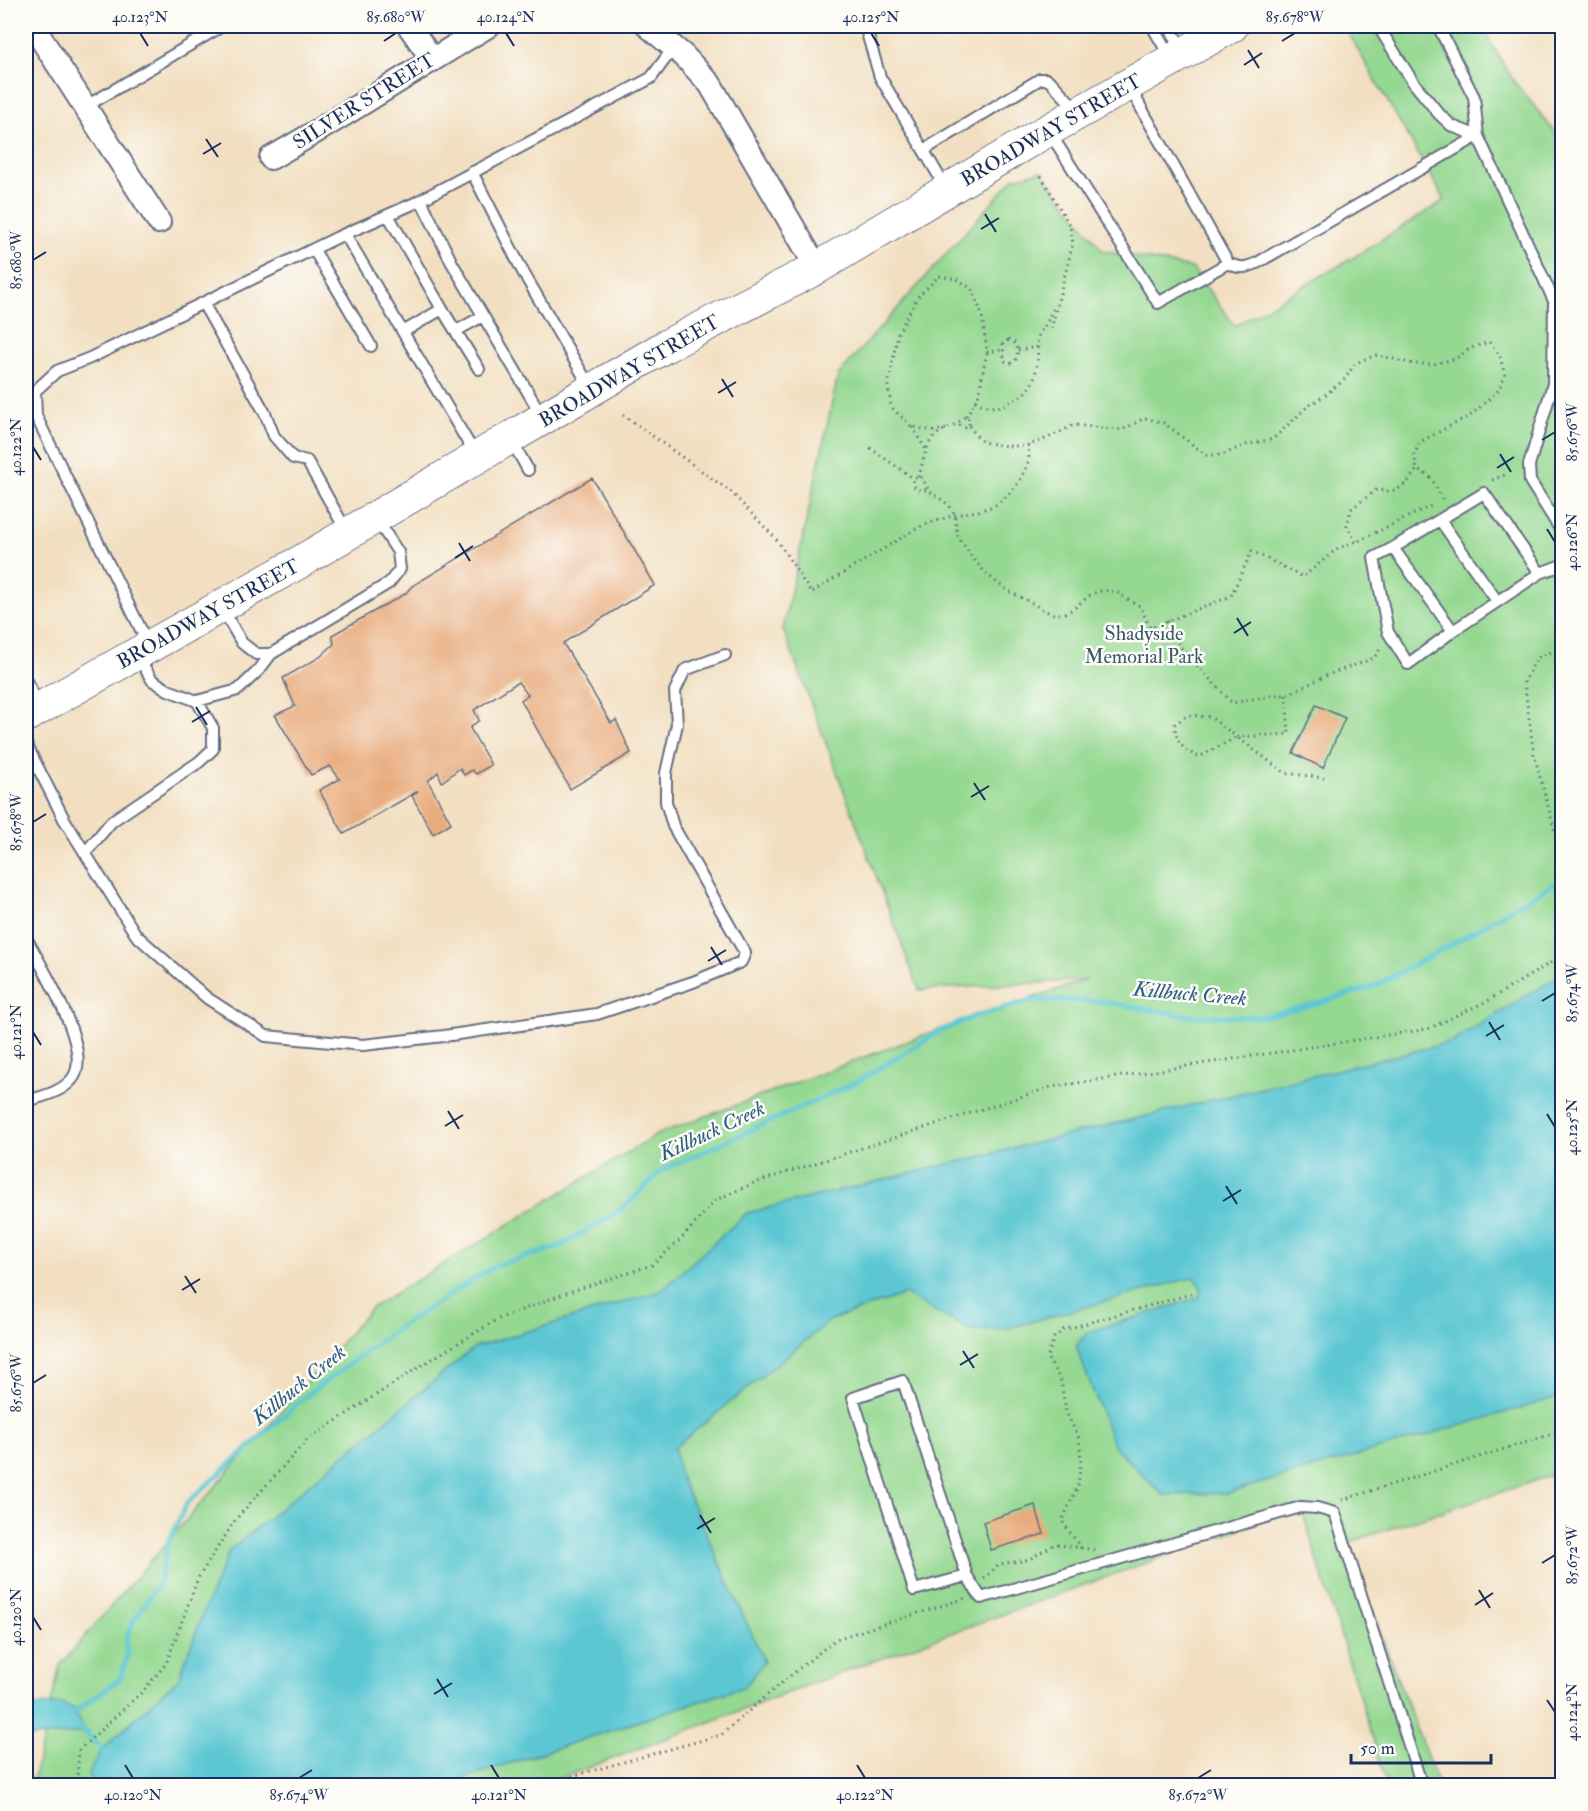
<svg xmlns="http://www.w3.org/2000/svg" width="1588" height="1811" viewBox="0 0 1588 1811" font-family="'IM FELL Double Pica',serif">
  <rect width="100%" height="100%" fill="#fdfcf7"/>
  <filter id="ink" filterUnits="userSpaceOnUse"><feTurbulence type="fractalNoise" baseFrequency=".0167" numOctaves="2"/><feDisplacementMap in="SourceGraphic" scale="12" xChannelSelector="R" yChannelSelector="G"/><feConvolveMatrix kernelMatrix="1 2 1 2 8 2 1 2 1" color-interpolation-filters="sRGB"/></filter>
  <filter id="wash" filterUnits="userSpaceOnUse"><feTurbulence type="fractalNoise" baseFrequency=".008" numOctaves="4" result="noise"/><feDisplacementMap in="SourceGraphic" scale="24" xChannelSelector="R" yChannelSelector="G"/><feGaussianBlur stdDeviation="1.35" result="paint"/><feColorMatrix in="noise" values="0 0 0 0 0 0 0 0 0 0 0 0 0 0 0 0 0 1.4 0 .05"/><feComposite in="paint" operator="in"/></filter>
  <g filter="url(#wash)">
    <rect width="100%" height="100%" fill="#f2dfc1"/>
    <path fill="#94d891" stroke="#588478" stroke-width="1.5" d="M1344,26H1481L1513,80L1562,141V1472L1346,1543L1438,1785H1387L1301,1507L854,1668L542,1785L32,1786L60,1665L371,1308L658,1134L975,1016L1087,980L919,990L783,629L838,375L1014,178L1041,171L1103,251L1192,268L1235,326L1361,253L1445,200Z"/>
    <path fill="#5bc7d3" stroke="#3b7b98" stroke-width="1.5" d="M1562,974V1396L1228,1493L1163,1495L1114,1446L1076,1346L1088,1332L1199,1298L1201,1288L1194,1277L1009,1328L969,1330L905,1294L831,1320L674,1448L680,1476L764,1661L746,1686L444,1785H93L89,1773L102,1749L179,1678L201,1618L229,1551L475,1347L661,1291L747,1213L1452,1042Z
      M26,1702L35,1706L62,1704L74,1709L86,1732L26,1738Z"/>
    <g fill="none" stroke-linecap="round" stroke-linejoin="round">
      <path stroke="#5bc7d3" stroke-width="5" d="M69,1716L120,1679L127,1657L126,1639L133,1622L159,1583L168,1542L187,1503L306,1396L398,1328L495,1266L561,1246L622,1209L663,1170L857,1082L940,1031L975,1016L1032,1000L1097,1001L1190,1016L1261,1017L1312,1005L1373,987L1454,943L1562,879
        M81,1728L102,1749"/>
    </g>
    <g id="blocks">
      <path fill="#e8ab7d" d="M592,478L655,585L563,643L611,723L616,720L631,753L570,789L521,700L528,695L518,682L474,710L479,720L470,728L491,765L476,774L472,770L464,775L460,768L442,782L438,772L428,781L451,823L433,834L412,796L418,791L344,834L319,790L340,779L330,766L311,775L275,715L295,706L283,678L320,657L334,644L332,635L405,594L412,586Z
        M1316,705L1345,718L1323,768L1293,753Z
        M1035,1505L1044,1534L991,1550L983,1522Z"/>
    </g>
  </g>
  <g filter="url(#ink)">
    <use href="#blocks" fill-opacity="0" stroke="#666d81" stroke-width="1.5"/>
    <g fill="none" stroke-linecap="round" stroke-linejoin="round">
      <g stroke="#666d81" stroke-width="14">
        <path id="service" d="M865,26L880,77L946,188
          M1152,26L1170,57
          M1168,26L1183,49
          M1378,26L1413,82L1439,114L1452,126L1478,136
          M1438,26L1474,97L1478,136L1554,301L1553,384L1529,465L1530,481L1562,532
          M1130,88L1228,263C1239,269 1246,268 1257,263L1478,136
          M85,107L222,26
          M1050,133L1158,303L1228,263
          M924,150L1040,79H1046L1051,82L1077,110
          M472,172L523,272L590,387
          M421,200L452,263L542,416
          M388,215L442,309L479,369
          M345,234L476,456
          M314,250L371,346
          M203,303L265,413L274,436L293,458L307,461L347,532
          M456,331L483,316
          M403,332L442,309
          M512,441L528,470
          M1440,520L1497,601
          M1393,548L1374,558L1388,632L1408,664L1453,631
          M1540,573L1484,493L1393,548L1453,631L1540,573L1562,565
          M223,610L242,643L256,654H271
          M148,644L36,416L35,391L57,371L90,358L338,237L415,203L651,78L674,47
          M137,655L152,680L168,690L197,701L238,690L259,670L271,654L389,583L400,569L398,552L377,520
          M26,681L39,705
          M26,744L64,819L136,935L207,998L266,1036L363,1045L444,1036L597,1014L693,982L741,962L745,953L673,826L666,802V773L677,724L675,691L685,670L725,655
          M85,853L112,821L199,762L213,749V728L197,701
          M26,938C41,965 87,1041 76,1072C70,1090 42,1097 26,1101
          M967,1576L914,1590L853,1398L903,1381L967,1576L981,1598L1301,1507L1317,1508L1335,1513L1422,1786"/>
      </g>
      <g stroke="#666d81" stroke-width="26">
        <path id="minor" d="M33,26L159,222
          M409,26L432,59
          M648,26L684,56L710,84L817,268
          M271,158C345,116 416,69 488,26"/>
      </g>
      <g stroke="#666d81" stroke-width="34">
        <path id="secondary" d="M26,716L298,563L666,346L817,268L1031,140L1232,26"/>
      </g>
      <path stroke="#666d81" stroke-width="3" stroke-dasharray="1.5 4.5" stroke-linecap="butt" d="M1041,176L1070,226L1073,243L1051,329
        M1008,340L1015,343L1018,350L1016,359L1011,363L1004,361L1003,344Z
        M1018,350L1038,347
        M987,352L1003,350
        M975,401C985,407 996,409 1006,404C1033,392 1036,381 1038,352C1038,348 1037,343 1038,338C1039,331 1044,328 1047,322C1051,315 1050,312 1056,306
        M623,415L731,492L777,540L811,593L919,527L954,515L978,511L994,506L1007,496L1019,482L1025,470L1029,459L1028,445
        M969,426L982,442L1006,446H1026L1048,438L1074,425L1122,430L1145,418L1164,423L1206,455H1222L1245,445L1273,439L1307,407L1324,396L1345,379L1354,365L1362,360L1377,355L1414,364H1433L1455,359L1471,348L1489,342L1500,356L1505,376L1497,392L1471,415L1420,442L1414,455L1417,469L1431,478L1443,500
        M912,427L926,450
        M946,429L934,431L912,427L891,407L888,386L898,333L919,295L939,276L957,279L972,289L982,315L987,352L978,397L966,416
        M870,448L913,478
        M918,477C924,464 924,446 935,436C940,431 950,427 956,424L965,427L969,426L970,421L966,416L956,424
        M1492,480L1507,474
        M926,490H918C914,487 912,484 913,478L918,477L923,478C929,498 939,494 950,507C958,515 954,529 959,538C970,556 984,574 1002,586C1010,593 1021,597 1030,602C1037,606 1047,613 1055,614C1079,616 1085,586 1112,591C1122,593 1128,602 1140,606L1150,628L1231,596L1252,551L1303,577L1338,548L1356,542L1433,505
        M1356,542L1347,526L1351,509L1376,490C1398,494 1406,486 1417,469
        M1167,621L1182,649L1232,703L1275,695H1286L1330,674L1374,658L1380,649
        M1562,656L1551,652L1537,658L1524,682L1534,755L1562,857
        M1286,695L1289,734L1237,737L1210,717L1188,715L1175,724C1176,744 1182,749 1199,757L1237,737L1285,773L1324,778
        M1342,1500L1562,1431
        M1081,1548L1062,1521L1078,1486L1081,1460L1079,1438L1066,1412L1061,1381L1047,1357L1054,1338L1063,1330L1194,1293
        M984,1579L999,1564L1028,1560L1055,1544L1095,1550
        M26,1774L66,1786
        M80,1786L77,1780L79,1750L143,1691L166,1664L198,1578L236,1519L308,1439L427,1362L498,1319L569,1292L652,1265L680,1240L716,1200L754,1183L1051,1087L1428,1029L1489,1000L1562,956
        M537,1786L721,1735L780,1684L836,1639L966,1598"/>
      <use href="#service" stroke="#fff" stroke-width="10"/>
      <use href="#minor" stroke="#fff" stroke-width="22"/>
      <use href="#secondary" stroke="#fff" stroke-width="32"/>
    </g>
  </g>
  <path fill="none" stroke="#1b2f5e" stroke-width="2" d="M140,33L148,46M506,33L514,46M871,33L879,46M384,41L396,33M1282,41L1295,33M1248,50L1259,68M1244,65L1262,53M206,139L218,157M203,154L221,143M985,214L996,232M981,229L999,218M33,260L46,252M722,379L733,397M718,393L736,382M1542,440L1555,432M33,447L41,460M1500,454L1511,472M1497,468L1514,457M1547,529L1555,542M459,543L470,561M455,558L473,546M1237,618L1248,636M1234,633L1251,622M196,707L207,725M192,722L210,711M974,783L985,800M971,797L989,786M33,822L46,814M711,947L722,965M708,961L726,950M1542,1001L1555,993M1489,1022L1500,1040M33,1032L41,1045M1486,1036L1504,1025M448,1111L459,1129M1547,1114L1555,1127M445,1126L463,1115M1226,1186L1237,1204M1223,1201L1241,1190M185,1276L196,1293M182,1290L200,1279M963,1351L974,1368M960,1365L978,1354M33,1383L46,1375M700,1515L711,1533M697,1529L715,1518M1542,1563L1555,1555M1479,1590L1490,1608M1475,1605L1493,1593M33,1617L41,1630M437,1679L448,1697M434,1694L452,1683M1547,1700L1555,1712M125,1765L133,1778M491,1765L499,1778M857,1765L865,1778M299,1778L312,1770M1198,1778L1211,1770"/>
  <g text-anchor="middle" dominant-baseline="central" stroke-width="5" stroke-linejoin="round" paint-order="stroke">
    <g font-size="20" fill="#1b2f5e" stroke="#fdfcf7">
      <text transform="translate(364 101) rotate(-32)">SILVER STREET</text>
      <text transform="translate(1051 130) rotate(-30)">BROADWAY STREET</text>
      <text transform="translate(629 371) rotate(-30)">BROADWAY STREET</text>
      <text transform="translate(208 614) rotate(-29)">BROADWAY STREET</text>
    </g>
    <g font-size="20" fill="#39596b" stroke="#fdfcf7">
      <text x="1144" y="633">Shadyside<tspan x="1144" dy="23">Memorial Park</tspan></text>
    </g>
    <g font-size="21" font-style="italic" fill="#2e5d81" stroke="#fdfcf7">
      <text transform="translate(1190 994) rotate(5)">Killbuck Creek</text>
      <text transform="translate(712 1131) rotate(-25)">Killbuck Creek</text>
      <text transform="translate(299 1385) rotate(-39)">Killbuck Creek</text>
    </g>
  </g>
  <rect width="1588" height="1811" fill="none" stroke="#fdfcf7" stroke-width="66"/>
  <path d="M1351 1754v9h140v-9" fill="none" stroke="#1b2f5e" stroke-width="3"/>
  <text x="1360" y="1754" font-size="18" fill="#1b2f5e" stroke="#fdfcf7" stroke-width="4.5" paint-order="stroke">50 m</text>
  <rect x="33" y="33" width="1522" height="1745" fill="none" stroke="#1b2f5e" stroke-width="2"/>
  <g font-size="15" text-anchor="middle" fill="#1b2f5e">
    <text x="140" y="22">40.123°N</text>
    <text x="396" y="22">85.680°W</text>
    <text x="506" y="22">40.124°N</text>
    <text x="871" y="22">40.125°N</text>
    <text x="1295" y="22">85.678°W</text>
    <text transform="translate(16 260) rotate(-90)" y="5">85.680°W</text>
    <text transform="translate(1572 432) rotate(-90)" y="5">85.676°W</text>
    <text transform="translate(16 447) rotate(-90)" y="5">40.122°N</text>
    <text transform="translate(1572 542) rotate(-90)" y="5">40.126°N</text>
    <text transform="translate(16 822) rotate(-90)" y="5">85.678°W</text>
    <text transform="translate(1572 993) rotate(-90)" y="5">85.674°W</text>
    <text transform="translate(16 1032) rotate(-90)" y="5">40.121°N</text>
    <text transform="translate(1572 1127) rotate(-90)" y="5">40.125°N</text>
    <text transform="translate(16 1383) rotate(-90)" y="5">85.676°W</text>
    <text transform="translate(1572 1555) rotate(-90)" y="5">85.672°W</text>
    <text transform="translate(16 1617) rotate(-90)" y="5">40.120°N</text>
    <text transform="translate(1572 1712) rotate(-90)" y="5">40.124°N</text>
    <text x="133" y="1800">40.120°N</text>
    <text x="299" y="1800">85.674°W</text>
    <text x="499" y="1800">40.121°N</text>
    <text x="865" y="1800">40.122°N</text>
    <text x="1198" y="1800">85.672°W</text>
  </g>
</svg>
